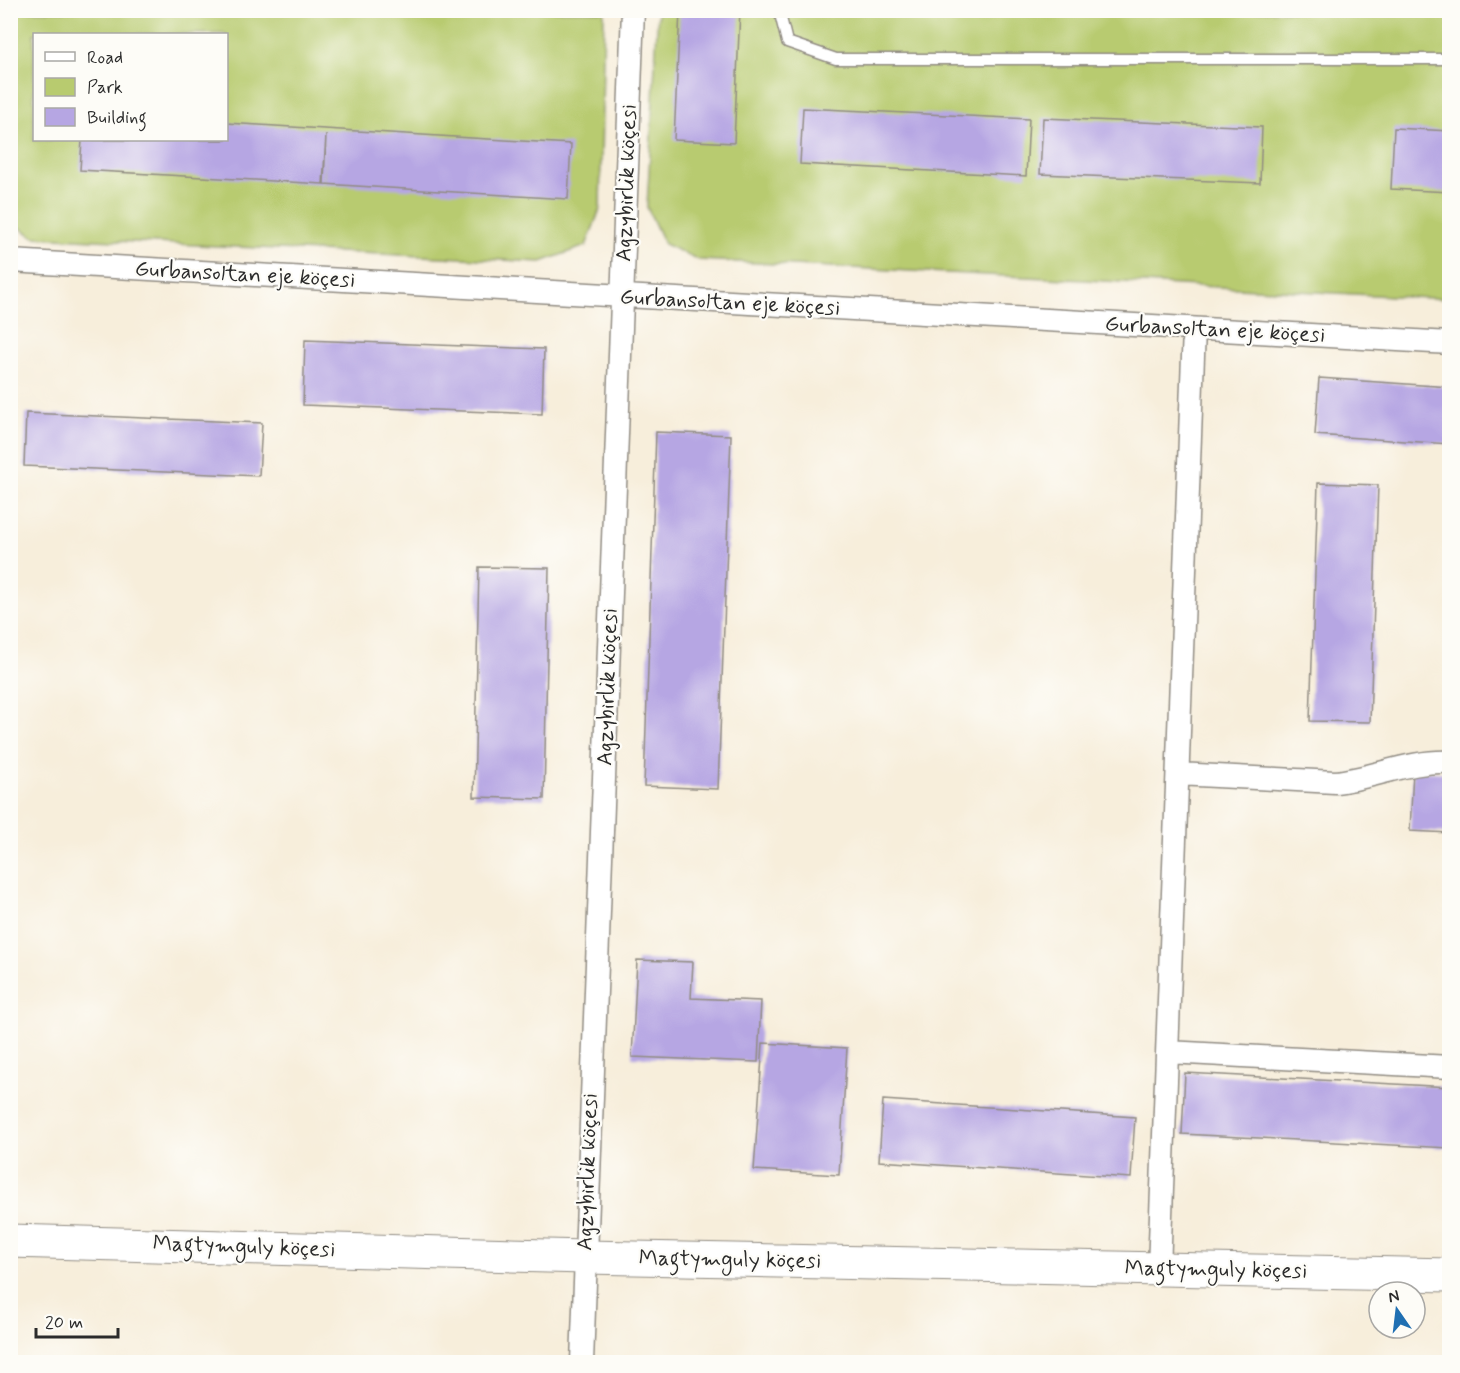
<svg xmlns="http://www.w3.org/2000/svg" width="1460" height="1373" viewBox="0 0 1460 1373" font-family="Mynerve,sans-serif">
  <rect width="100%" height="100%" fill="#fdfcf7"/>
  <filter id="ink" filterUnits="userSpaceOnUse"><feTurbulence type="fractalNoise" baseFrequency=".0167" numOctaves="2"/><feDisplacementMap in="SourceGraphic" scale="12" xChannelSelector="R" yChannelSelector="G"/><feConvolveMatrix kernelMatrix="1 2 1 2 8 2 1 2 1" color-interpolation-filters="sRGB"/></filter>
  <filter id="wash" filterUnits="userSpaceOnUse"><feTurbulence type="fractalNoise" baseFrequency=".008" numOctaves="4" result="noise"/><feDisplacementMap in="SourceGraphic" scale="24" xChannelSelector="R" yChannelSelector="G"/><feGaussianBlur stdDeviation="1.35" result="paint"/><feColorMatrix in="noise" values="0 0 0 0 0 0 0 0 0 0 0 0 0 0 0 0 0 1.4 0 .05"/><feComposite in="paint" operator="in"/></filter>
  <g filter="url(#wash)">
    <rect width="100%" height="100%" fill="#f7eedb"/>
    <path fill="#b8cb6f" stroke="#727b4d" stroke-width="1.5" fill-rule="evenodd" d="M10,11H604L600,209L586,246L541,262L34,237L11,222ZM34,34H226V140H34Z
      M658,11H1449V299L699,260L664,244L647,207Z"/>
    <g id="blocks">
      <path fill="#b6a6e3" d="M89,10H141V15L89,12Z
        M680,10H740L734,143L674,140Z
        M803,108L1029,119L1026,176L800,164Z
        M1043,118L1262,127L1260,183L1040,174Z
        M226,123L571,144L568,199L324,184L326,135L323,184L80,170L82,140H226Z
        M1394,128L1450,131V192L1391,189Z
        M305,340L544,349L542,414L303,405Z
        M1319,378L1450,387V444L1315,435Z
        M26,413L262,423L259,476L24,466Z
        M656,432L731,435L718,789L644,786Z
        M1318,483L1378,485L1370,722L1310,721Z
        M479,567L549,568L544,799L474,797Z
        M1413,771L1450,773V833L1410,831Z
        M637,960L693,962L691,998L761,1001L758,1062L632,1057Z
        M763,1043L847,1048L839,1175L754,1170Z
        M1185,1073L1450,1087V1148L1182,1134Z
        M883,1100L1135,1117L1131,1178L879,1161Z"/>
    </g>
  </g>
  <g filter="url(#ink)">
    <use href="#blocks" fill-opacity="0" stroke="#918c83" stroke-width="1.5"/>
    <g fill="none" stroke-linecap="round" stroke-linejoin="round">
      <g stroke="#918c83" stroke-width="13">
        <path id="lane" d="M779,10L787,42L836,59H1450"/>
      </g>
      <g stroke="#918c83" stroke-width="25">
        <path id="street" d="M10,261L1450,343
          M1178,774L1335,782C1374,778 1410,760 1450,762
          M1168,1052L1450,1067
          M1159,1269L1194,329
          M582,1362L633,10"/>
      </g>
      <g stroke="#918c83" stroke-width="35">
        <path id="primary" d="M10,1241L585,1257L1450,1275"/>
      </g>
      <use href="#lane" stroke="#fff" stroke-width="10"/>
      <use href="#street" stroke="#fff" stroke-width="22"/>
      <use href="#primary" stroke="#fff" stroke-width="33"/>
    </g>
  </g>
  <g text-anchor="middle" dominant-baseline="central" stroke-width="4.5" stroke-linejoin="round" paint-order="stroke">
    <g font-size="22" fill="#2b2b2b" stroke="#fdfcf7">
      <text transform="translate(627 183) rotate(-88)">Agzybirlik köçesi</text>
      <text transform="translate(245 275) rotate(3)">Gurbansoltan eje köçesi</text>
      <text transform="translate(730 303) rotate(3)">Gurbansoltan eje köçesi</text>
      <text transform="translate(1215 330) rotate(3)">Gurbansoltan eje köçesi</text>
      <text transform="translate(608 687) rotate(-88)">Agzybirlik köçesi</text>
      <text transform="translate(588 1172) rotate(-88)">Agzybirlik köçesi</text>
      <text transform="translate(244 1247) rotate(2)">Magtymguly köçesi</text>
      <text transform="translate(730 1260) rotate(1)">Magtymguly köçesi</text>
      <text transform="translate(1216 1270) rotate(1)">Magtymguly köçesi</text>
    </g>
  </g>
  <rect width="1460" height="1373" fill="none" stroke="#fdfcf7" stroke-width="36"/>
  <rect x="33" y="33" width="195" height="108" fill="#fdfcf7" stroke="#a9a8a5" stroke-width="1.5"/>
  <rect x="45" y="52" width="30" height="9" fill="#ffffff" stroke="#a9a8a5" stroke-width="1.5"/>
  <text x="87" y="63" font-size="18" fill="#2b2b2b">Road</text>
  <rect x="45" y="78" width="30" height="18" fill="#b8cb6f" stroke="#a9a8a5" stroke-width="1.5"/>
  <text x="87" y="93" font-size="18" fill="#2b2b2b">Park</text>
  <rect x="45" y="108" width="30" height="18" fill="#b6a6e3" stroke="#a9a8a5" stroke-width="1.5"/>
  <text x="87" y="123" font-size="18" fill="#2b2b2b">Building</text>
  <g transform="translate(1397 1310) rotate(346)"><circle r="28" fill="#fdfcf7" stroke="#a9a8a5" stroke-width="1.5"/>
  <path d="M0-4.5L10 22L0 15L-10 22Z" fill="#1f6fb2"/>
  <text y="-9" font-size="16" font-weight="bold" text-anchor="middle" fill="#2b2b2b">N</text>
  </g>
  <path d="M36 1328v9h82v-9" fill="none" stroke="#2b2b2b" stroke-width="3"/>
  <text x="45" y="1328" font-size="18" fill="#2b2b2b" stroke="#fdfcf7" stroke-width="4.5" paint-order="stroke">20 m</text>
</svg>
